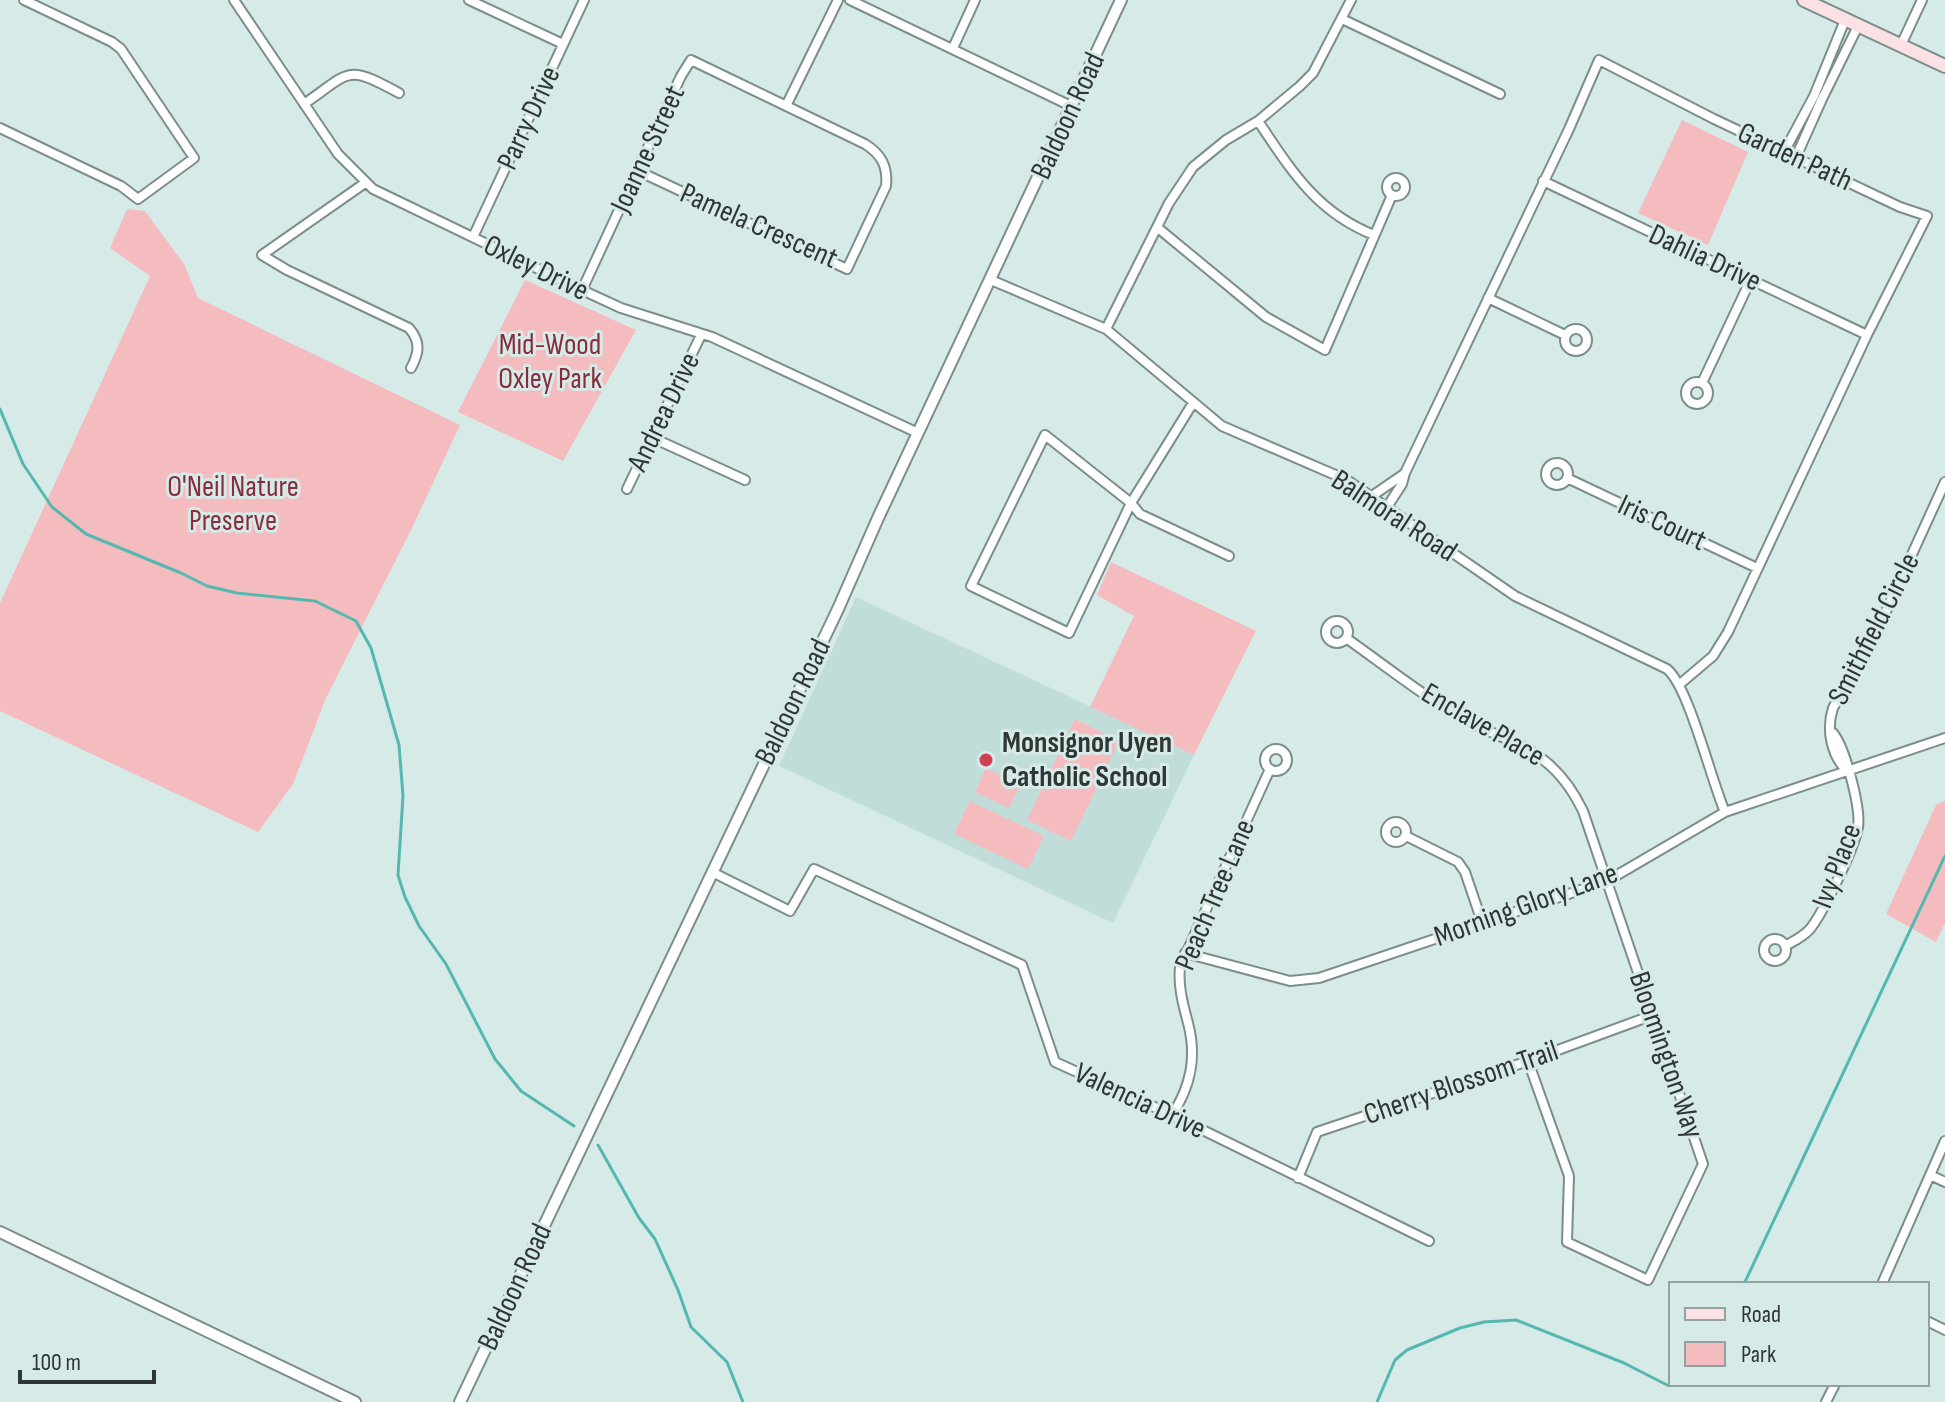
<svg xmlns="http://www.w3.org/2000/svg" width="1945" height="1402" viewBox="0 0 1945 1402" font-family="'Sofia Sans Condensed',sans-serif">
  <rect width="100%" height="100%" fill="#d6eae8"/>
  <path fill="#c1ddda" d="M856,597L1194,755L1113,923L779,766Z"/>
  <path fill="#f5bcbf" d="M1682,120L1748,152L1708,245L1638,213Z
    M127,209L145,211L184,264L198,298L460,425L413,526L326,698L293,784L258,832L0,711V603L150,276L110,248Z
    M525,280L636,330L563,461L458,412Z
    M1111,562L1256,631L1194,755L1090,707L1134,616L1097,595Z
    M1075,719L1119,741L1071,841L1027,820Z
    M986,768L1020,785L1009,808L975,792Z
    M970,801L1044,836L1028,869L954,834Z
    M1945,801V923L1936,942L1886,914L1936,805Z"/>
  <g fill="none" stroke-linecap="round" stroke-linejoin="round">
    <path stroke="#55b8b0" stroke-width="3" d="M0,409L23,464L52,507L86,534L181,573L207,586L237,593L315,601L356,621L371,648L399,745L403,796L398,875L405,897L419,926L446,964L495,1059L521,1091L574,1126
      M598,1145L639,1218L655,1239L678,1290L691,1327L727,1362L743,1402
      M1744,1284L1945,856
      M1377,1402L1395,1360L1407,1350L1460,1328L1484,1322L1516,1320L1624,1363L1667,1385L1684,1384"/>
    <g stroke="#7c8e8c" stroke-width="12">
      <path id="minor" d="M234,0L338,154L373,189L582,290L621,308L712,337L918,433
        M469,0L563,44
        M850,0L1073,107
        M1342,19L1500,94
        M1901,45L1922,0
        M953,48L975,0
        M304,104C352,71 345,64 399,93
        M786,106L838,0
        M1258,121C1291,170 1316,212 1374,235
        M0,128L121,186L138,199L194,158L121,49L112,42L24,0
        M1784,152L1814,96L1845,20
        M1796,157L1822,99L1858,26
        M1387 187a9 9 0 1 1 18 0a9 9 0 1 1-18 0Z
        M1543,181L1867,335
        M365,183L262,255L287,270L409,328C421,342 419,353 411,368
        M1158,228L1266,317L1325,350L1392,195
        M473,237L584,0
        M991,280L1106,329L1222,426L1347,480L1515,596L1667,669C1689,687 1711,780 1725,812
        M582,290L681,76L691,60L865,144C881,154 888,166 886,186L847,269L638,171
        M1488,298L1565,335
        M1565 340a11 11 0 1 1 22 0a11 11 0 1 1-22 0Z
        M1106,329L1169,203L1193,167L1226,140L1258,121L1300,86L1313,73L1351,0
        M1686 393a11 11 0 1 1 22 0a11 11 0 1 1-22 0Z
        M1702,383L1751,279
        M1193,403L1131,503L1069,633L971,586L1045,435L1131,503L1140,514L1229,556
        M653,438L745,480
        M1546 474a11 11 0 1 1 22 0a11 11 0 1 1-22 0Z
        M1567,478L1757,568
        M627,489L701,335
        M1372,496L1404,474
        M1387,507L1402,484L1405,473L1569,129L1599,60L1714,119L1900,207L1927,216L1867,335L1728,632L1713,656L1680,684
        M1326 632a11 11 0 1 1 22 0a11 11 0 1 1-22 0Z
        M1346,638C1380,662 1413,688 1448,710C1506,746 1549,741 1583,811L1703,1164L1648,1280L1567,1242L1569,1176L1528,1061
        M1265 760a11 11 0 1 1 22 0a11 11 0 1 1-22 0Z
        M1847,771C1831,755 1826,729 1833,708L1882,620L1945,482
        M1386 832a10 10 0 1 1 20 0a10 10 0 1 1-20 0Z
        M1406,836L1458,862L1465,872L1482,922
        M712,872L790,911L814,869L1022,965L1055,1062L1172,1115L1429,1241
        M1764 950a11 11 0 1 1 22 0a11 11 0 1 1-22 0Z
        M1785,946C1794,941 1803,937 1810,929C1823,913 1855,847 1858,827C1861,808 1845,747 1833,733
        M1185,953L1290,981L1319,978L1607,881L1725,812L1945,738
        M1172,1115C1191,1086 1197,1057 1188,1023C1183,1004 1178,987 1180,967L1270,769
        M1930,1175L1945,1182
        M1298,1178L1317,1132L1528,1061L1653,1015
        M1882,1284L1945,1141
        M1927,1321L1945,1330
        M1826,1402L1835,1384"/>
    </g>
    <g stroke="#7c8e8c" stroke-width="14">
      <path id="tertiary" d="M0,1232L355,1402
        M460,1402L838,609L878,518L1121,0"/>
    </g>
    <g stroke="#7c8e8c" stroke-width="16">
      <path id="secondary" d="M1804,0L1945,66"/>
    </g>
    <use href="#minor" stroke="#fff" stroke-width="8"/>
    <use href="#tertiary" stroke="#fff" stroke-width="10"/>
    <use href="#secondary" stroke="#fbe1e3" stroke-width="12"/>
  </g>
  <circle fill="#d04057" stroke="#d6eae8" stroke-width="3" cx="986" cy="760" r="8"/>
  <g text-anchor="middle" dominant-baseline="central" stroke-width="6" stroke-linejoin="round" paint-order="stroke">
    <g font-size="30" fill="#2f3635" stroke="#d6eae8">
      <text transform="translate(1068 116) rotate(-65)">Baldoon Road</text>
      <text transform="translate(529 118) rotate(-65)">Parry Drive</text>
      <text transform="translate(648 149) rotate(-65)">Joanne Street</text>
      <text transform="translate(1795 157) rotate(25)">Garden Path</text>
      <text transform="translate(759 226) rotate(24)">Pamela Crescent</text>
      <text transform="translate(1705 258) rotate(25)">Dahlia Drive</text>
      <text transform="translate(536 268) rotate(26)">Oxley Drive</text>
      <text transform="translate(664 412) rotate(-64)">Andrea Drive</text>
      <text transform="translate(1394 516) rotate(33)">Balmoral Road</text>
      <text transform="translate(1662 523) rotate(25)">Iris Court</text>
      <text transform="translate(1874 629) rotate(-63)">Smithfield Circle</text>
      <text transform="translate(793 702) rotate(-64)">Baldoon Road</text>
      <text transform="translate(1483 725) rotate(30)">Enclave Place</text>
      <text transform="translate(1837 866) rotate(-69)">Ivy Place</text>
      <text transform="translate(1215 895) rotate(-67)">Peach Tree Lane</text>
      <text transform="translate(1526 905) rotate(-20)">Morning Glory Lane</text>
      <text transform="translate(1666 1055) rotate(71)">Bloomington Way</text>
      <text transform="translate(1461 1083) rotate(-19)">Cherry Blossom Trail</text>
      <text transform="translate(1140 1101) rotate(25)">Valencia Drive</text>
      <text transform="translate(515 1287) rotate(-65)">Baldoon Road</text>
    </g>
    <g font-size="30" fill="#882d3b" stroke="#d6eae8">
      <text x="550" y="345">Mid-Wood<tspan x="550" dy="34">Oxley Park</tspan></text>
      <text x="233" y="487">O'Neil Nature<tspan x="233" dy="34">Preserve</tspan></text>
    </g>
    <g font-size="30" font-weight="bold" fill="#2f3635" stroke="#d6eae8" text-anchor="start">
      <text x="1002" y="743">Monsignor Uyen<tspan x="1002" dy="34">Catholic School</tspan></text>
    </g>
  </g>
  <rect x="1669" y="1282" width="260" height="104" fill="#d6eae8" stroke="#93a2a0" stroke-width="2"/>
  <rect x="1685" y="1308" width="40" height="12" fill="#fbe1e3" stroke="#93a2a0" stroke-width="2"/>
  <text x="1741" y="1322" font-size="24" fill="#2f3635">Road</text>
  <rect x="1685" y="1342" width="40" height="24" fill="#f5bcbf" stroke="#93a2a0" stroke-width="2"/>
  <text x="1741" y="1362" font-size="24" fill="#2f3635">Park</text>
  <path d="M20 1370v12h134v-12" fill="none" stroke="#2f3635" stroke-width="4"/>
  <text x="32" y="1370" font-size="24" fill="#2f3635" stroke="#d6eae8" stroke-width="6" paint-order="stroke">100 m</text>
</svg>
